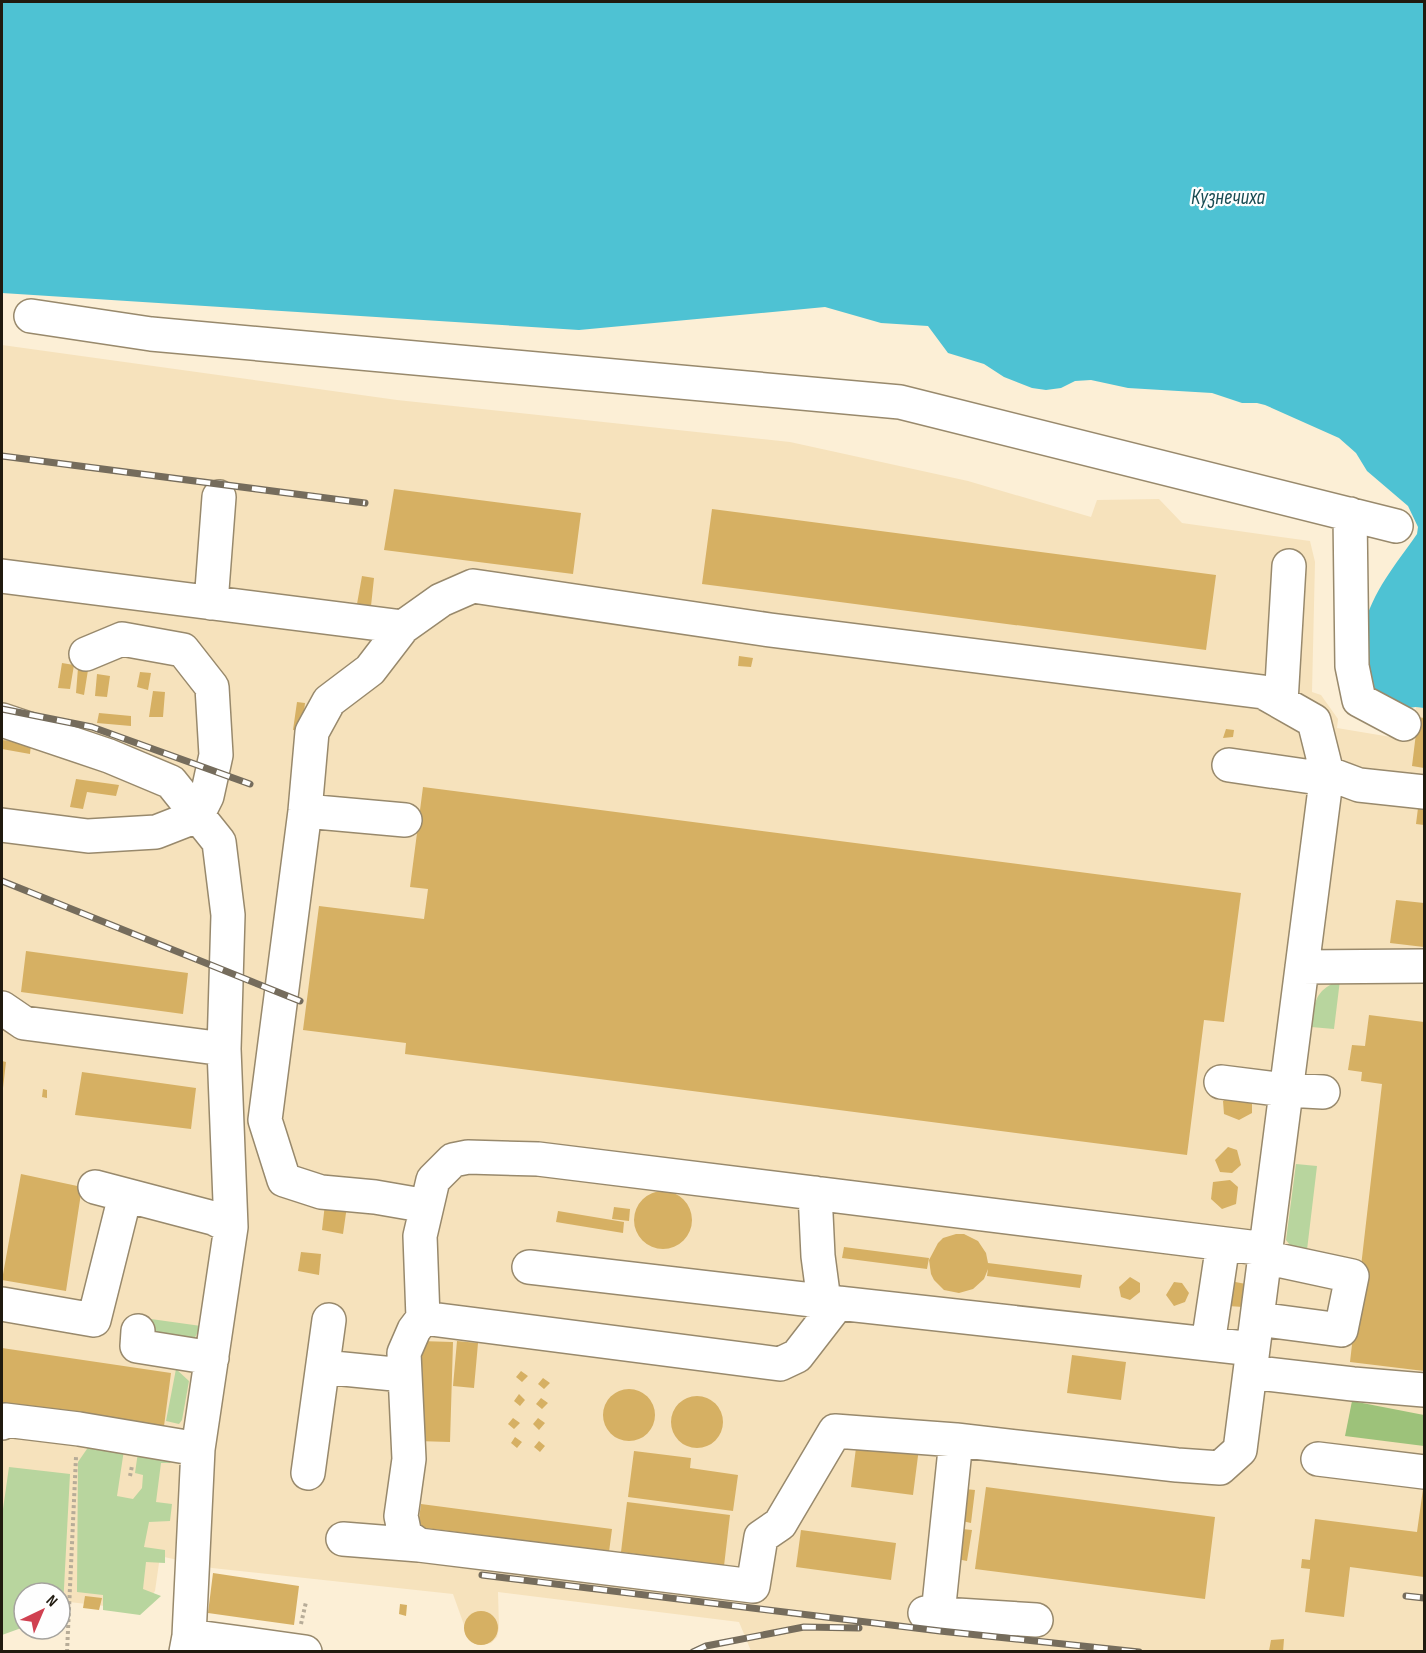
<svg xmlns="http://www.w3.org/2000/svg" width="1426" height="1653" viewBox="0 0 1426 1653" font-family="'Sofia Sans Condensed',sans-serif">
  <rect width="100%" height="100%" fill="#fcefd6"/>
  <path fill="#f6e2bc" d="M2,345L397,400L790,442L968,481L1091,517L1097,500L1159,499L1182,523L1310,541L1315,562L1312,692L1321,695L1338,719L1337,728L1409,740L1416,707L1424,708V1651H751L739,1622L498,1592L499,1628L497,1637L491,1643L478,1645L471,1642L466,1636L464,1625L453,1594L212,1568L160,1556L155,1591L141,1610L60,1601V1593H24L2,1628Z"/>
  <path fill="#b8d59e" d="M1340,980L1334,1029L1311,1027C1315,1001 1314,991 1340,980Z
    M1296,1164L1317,1166L1307,1250L1295,1251L1286,1240Z
    M151,1319L201,1326L193,1341L148,1334Z
    M176,1369L189,1381L182,1420L179,1424L166,1421Z
    M89,1446L124,1450L117,1496L133,1499L142,1488L143,1475L135,1473L138,1452L174,1458L170,1463H161L156,1502L172,1504L170,1521L149,1522L144,1547L165,1550V1563L146,1562L143,1589L161,1596L140,1615L103,1610V1595L77,1592L78,1462Z
    M9,1467L70,1474L63,1607H60V1593H24V1627L2,1635V1516Z"/>
  <path fill="#9dc27a" d="M1352,1401L1424,1415V1446L1345,1436Z"/>
  <path fill="#4ec2d3" d="M2,2H1424V708L1416,707L1400,709L1362,690C1362,670 1360,648 1364,628C1371,593 1397,563 1417,534L1418,527L1408,506L1367,471L1356,453L1339,438L1265,405L1257,403H1242L1212,393L1128,388L1091,380L1075,381L1061,388L1046,390L1032,388L1004,377L984,364L948,353L928,326L881,323L825,307L579,330L2,293Z"/>
  <path fill="#d6b063" d="M394,489L581,513L573,574L384,550Z
    M712,509L1216,575L1206,650L702,584Z
    M362,576L374,578L371,606L357,604Z
    M739,656L753,658L751,667L738,666Z
    M62,663L74,665L70,689L58,688Z
    M78,668L88,670L84,695L76,693Z
    M140,672L151,673L148,690L137,687Z
    M97,674L110,676L107,697L95,696Z
    M153,691L165,692L163,717H149Z
    M297,702L305,703L302,731L293,730Z
    M99,713L131,716V726L97,723Z
    M1418,717L1424,718V768L1412,766Z
    M1226,729L1234,730L1233,737L1223,738Z
    M2,740L31,743L30,754L2,749Z
    M76,779L119,785L116,796L87,792L83,809L70,807Z
    M423,787L1241,893L1224,1022L1204,1020L1187,1155L405,1054L406,1043L303,1030L319,906L424,919L428,889L410,887Z
    M1419,800L1424,801V825L1416,824Z
    M1396,900L1424,903V947L1390,943Z
    M26,951L188,973L183,1014L21,992Z
    M1369,1015L1424,1022V1371L1350,1362L1382,1084L1361,1081L1362,1072L1348,1070L1352,1045L1365,1046Z
    M2,1061L6,1062L3,1088H2Z
    M82,1072L196,1088L191,1129L75,1115Z
    M43,1089L47,1090V1098L42,1097Z
    M1240,1091L1252,1099V1113L1239,1120L1224,1114L1223,1101Z
    M1228,1147L1237,1150L1241,1165L1232,1173L1220,1172L1215,1160Z
    M21,1174L82,1187L66,1291L2,1280Z
    M1230,1180L1238,1187L1236,1204L1222,1209L1211,1199L1213,1182Z
    M634 1220a29 29 0 1 1 58 0a29 29 0 1 1-58 0Z
    M325,1204L347,1206L343,1234L322,1230Z
    M614,1207L630,1209L629,1221L612,1219Z
    M558,1211L624,1222L623,1233L556,1222Z
    M956,1234H964L978,1241L986,1253L988,1263L1082,1275L1080,1288L987,1276L988,1269L984,1279L973,1289L959,1293L944,1290L934,1280L931,1274L929,1260L938,1243L943,1238Z
    M844,1247L929,1258L927,1269L842,1258Z
    M301,1252L321,1254L319,1275L298,1271Z
    M1130,1277L1140,1283V1292L1130,1300L1121,1297L1119,1287Z
    M1230,1281L1246,1284L1243,1307L1228,1306Z
    M1174,1282L1182,1283L1189,1293L1185,1302L1174,1306L1166,1295Z
    M420,1341L453,1342L450,1442L417,1441Z
    M457,1341L478,1343L474,1388L453,1386Z
    M2,1348L171,1373L164,1426L2,1403Z
    M1072,1355L1126,1362L1121,1400L1067,1393Z
    M521,1371L528,1376L522,1382L516,1377Z
    M543,1378L550,1383L544,1389L538,1384Z
    M603 1415a26 26 0 1 1 52 0a26 26 0 1 1-52 0Z
    M519,1394L525,1400L520,1406L514,1401Z
    M671 1422a26 26 0 1 1 52 0a26 26 0 1 1-52 0Z
    M541,1398L548,1403L542,1409L536,1404Z
    M513,1418L520,1423L514,1429L508,1424Z
    M538,1418L545,1423L539,1430L533,1424Z
    M515,1437L522,1442L517,1448L511,1443Z
    M857,1440L919,1448L913,1495L851,1487Z
    M539,1441L545,1446L540,1452L534,1447Z
    M634,1451L691,1458L690,1468L738,1475L733,1511L628,1497Z
    M986,1487L1215,1517L1205,1599L975,1569Z
    M965,1489L975,1490L971,1523L962,1521Z
    M1423,1489L1424,1577L1350,1567L1344,1617L1305,1612L1310,1569L1301,1568L1302,1559L1310,1560L1315,1519L1417,1532Z
    M627,1502L730,1515L724,1566L621,1552Z
    M421,1504L612,1529L609,1552L418,1527Z
    M962,1529L972,1530L967,1561L957,1559Z
    M801,1530L896,1543L891,1580L796,1567Z
    M213,1573L299,1586L294,1625L208,1613Z
    M85,1596L102,1598L99,1610L83,1608Z
    M400,1604L407,1605L406,1616L399,1614Z
    M464 1628a17 17 0 1 1 34 0a17 17 0 1 1-34 0Z
    M1284,1639L1283,1652L1269,1651L1271,1640Z"/>
  <g fill="none" stroke-linecap="round" stroke-linejoin="round">
    <g stroke="#98896c" stroke-width="36">
      <path id="minor" d="M31,316L151,334L900,402L1396,526
        M1350,514L1352,666L1359,700L1404,724
        M2,576L403,627
        M211,603L219,497
        M1281,702L1289,566
        M2,720L109,756L171,782L219,842L228,915L224,1049L231,1227L198,1449L189,1636L186,1652
        M1229,765L1326,779
        M1327,773L1359,785L1424,792
        M305,811L405,820
        M2,825L88,836L156,832L197,816L207,796L216,755L212,687L183,650L122,639L86,654
        M1302,967L1424,966
        M2,1008L24,1023L224,1049
        M1221,1082L1286,1090L1323,1092
        M95,1187L213,1218L231,1227
        M815,1193L818,1256L824,1301
        M427,1206L375,1197L321,1192L284,1180L265,1120L305,811L312,732L329,701L370,670L403,627L441,600L473,586L770,630L1263,692L1314,721L1327,773L1250,1372L1240,1450L1220,1468L1177,1465L956,1440L835,1431L780,1524L761,1537L753,1586L419,1545L405,1535L401,1516L409,1459L404,1353L414,1330L423,1318L780,1364L797,1356L838,1303L1253,1349
        M529,1267L838,1303
        M2,1304L94,1320L125,1196
        M423,1318L420,1236L433,1180L453,1160L468,1157L538,1159L1266,1249
        M1257,1319L1341,1330L1352,1276L1264,1257
        M138,1331L137,1346L212,1358
        M1208,1344L1223,1244
        M323,1367L404,1375
        M1250,1372L1353,1384L1424,1390
        M2,1423L5,1420L79,1429L198,1449
        M1318,1459L1424,1472
        M308,1473L329,1320
        M343,1539L419,1545
        M925,1613L1036,1620
        M938,1614L956,1440
        M189,1636L305,1652"/>
    </g>
    <path stroke="#b7ac98" stroke-width="4" stroke-dasharray="3 3" stroke-linecap="butt" d="M130,1476L132,1466
      M301,1624L306,1602
      M67,1652L76,1457"/>
    <use href="#minor" stroke="#fff" stroke-width="33"/>
    <g stroke="#756c5c" stroke-width="7">
      <path id="rail" d="M2,456L365,503
        M2,709L92,727L250,784
        M2,881L300,1001
        M482,1575L940,1631L1139,1652
        M1406,1596L1424,1598
        M693,1652L706,1646L804,1627L859,1628"/>
    </g>
    <use href="#rail" stroke="#fefefe" stroke-width="4.5" stroke-dasharray="14" stroke-linecap="butt"/>
  </g>
  <g text-anchor="middle" dominant-baseline="central" stroke-width="4.5" stroke-linejoin="round" paint-order="stroke">
    <g font-size="21" font-style="italic" fill="#194c53" stroke="#fefefe">
      <text x="1228" y="197">Кузнечиха</text>
    </g>
  </g>
  <rect width="1426" height="1653" fill="none" stroke="#201a0f" stroke-width="6"/>
  <g transform="translate(42 1611) rotate(44)"><circle r="28" fill="#fefefe" stroke="#a5a39e" stroke-width="1.5"/>
  <path d="M0-4.5L10 22L0 15L-10 22Z" fill="#d04050"/>
  <text y="-9" font-size="16" font-weight="bold" text-anchor="middle" fill="#201a0f">N</text>
  </g>
</svg>
